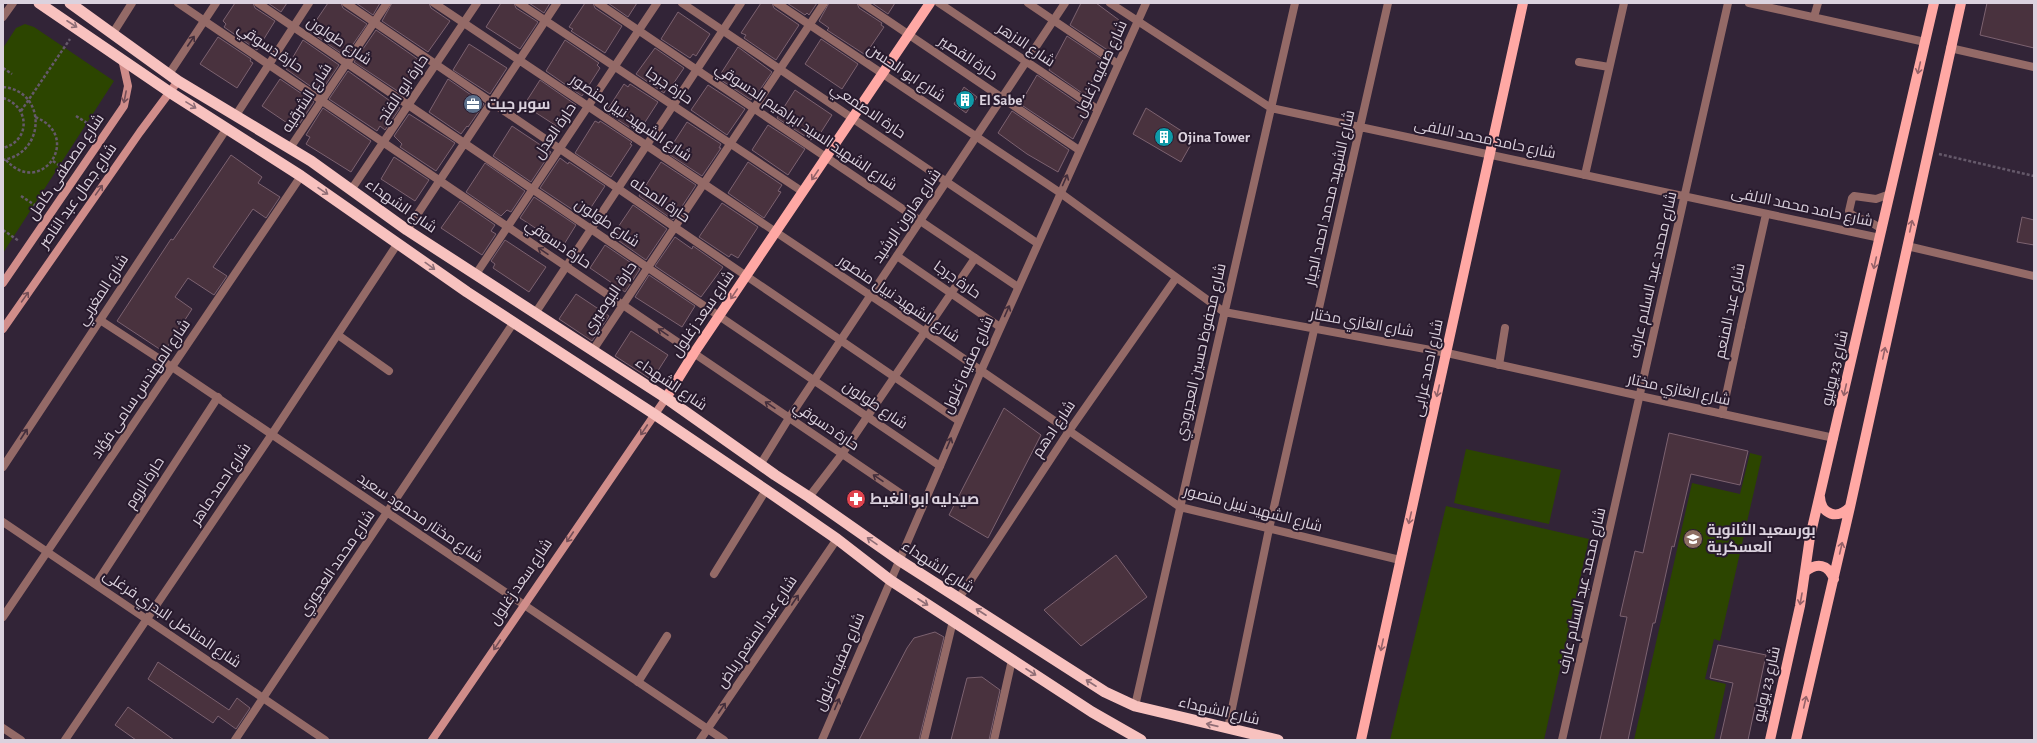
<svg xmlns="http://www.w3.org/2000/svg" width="2037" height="743" viewBox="0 0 2037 743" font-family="'Alegreya Sans',Cairo,sans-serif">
  <rect width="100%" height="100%" fill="#322437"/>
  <path fill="#2c4500" d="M25,24L34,27L114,81L3,253V48L16,28Z
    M1466,449L1561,470L1549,524L1454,503Z
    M1750,453L1762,456L1720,641L1714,639L1705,679L1726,684L1714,740H1634L1692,483L1740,494Z
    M1446,506L1589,539L1544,740H1390Z"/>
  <path fill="#49323e" stroke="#7c6270" d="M235,3H253L255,8L275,21L257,50L224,27L226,24L223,21Z
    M268,3H287L281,12Z
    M328,3H341L343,8L367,24L345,56L309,31Z
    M356,3H380L373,15Z
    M392,3H429L431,8L450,21L428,52L382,21Z
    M501,3H514L516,8L538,22L520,49L486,27Z
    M529,3H550L544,13Z
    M585,3H593L595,8L622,26L605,53L571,31L573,29L569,27Z
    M608,3H637L628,17Z
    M761,3H772L774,8L799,25L776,60L744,38L746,35L741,33Z
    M787,3H817L809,15L807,13L805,15Z
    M829,3H857L859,8L882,23L881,25L884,27L867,52L866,51L864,54L827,30L829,28L819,21Z
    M872,3H895L888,14Z
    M1081,3H1096L1123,23L1109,51L1070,25Z
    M1987,3H2034V48L1980,35Z
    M678,12L710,34L696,56L693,54L690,58L661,39Z
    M376,30L422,62L402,94L354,62Z
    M1067,36L1103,60L1085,95L1049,70Z
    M218,37L251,59L250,61L253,63L237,88L200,64Z
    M821,39L858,64L842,89L805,64Z
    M303,40L339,65L320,93L286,69Z
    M565,40L599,63L597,65L600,68L582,96L546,71Z
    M469,44L507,68L490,94L453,70Z
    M738,47L772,72L755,97L753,96L751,100L718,78Z
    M655,48L684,68L669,90L666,89L664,93L636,74Z
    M348,71L400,108L385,130L380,126L377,131L329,99Z
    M1037,75L1088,110L1073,139L1020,104Z
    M280,79L314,102L296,129L262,106Z
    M448,79L484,104L468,127L467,126L461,134L429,112Z
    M540,80L576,105L561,129L524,105Z
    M624,84L628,87L630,84L658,102L638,133L606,112Z
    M708,85L745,109L727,135L691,110Z
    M964,87L977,97L966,113L954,104Z
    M795,90L832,115L816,140L812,138L811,140L777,118Z
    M323,108L371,141L351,172L306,144L310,137L306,135Z
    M1146,108L1194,139L1181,162L1133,134Z
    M1012,111L1069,150L1058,172L1027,154L998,133Z
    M409,114L455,143L436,171L400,147L402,144L394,136Z
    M595,121L599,123L600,121L632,142L630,144L632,145L611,177L575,153Z
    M687,122L721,144L719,148H721L702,176L667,153Z
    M768,125L805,149L788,175L752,150Z
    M512,126L551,152L531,182L493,156Z
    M231,155L262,177L258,183L280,197L266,218L253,209L213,267L227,276L214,295L188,278L175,297L192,309L164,352L117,321L171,239L173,240Z
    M394,157L429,180L415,201L381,179Z
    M560,158L568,164L569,162L605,186L588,212L585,211L582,216L540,188Z
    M661,162L696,185L673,220L639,196Z
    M748,162L782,185L778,191L781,192L764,218L728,193Z
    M485,163L525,191L511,212L507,210L501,216L466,192Z
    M534,197L576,225L563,246L520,218Z
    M460,201L495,225L491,231L496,234L482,255L441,228Z
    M722,203L758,227L738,258L731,254L729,257L699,237Z
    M633,205L667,229L646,260L612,236Z
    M2022,217L2034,220V245L2017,242Z
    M675,237L692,249L693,246L723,267L701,297L655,266Z
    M505,240L546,267L529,292L493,268L495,264L491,261Z
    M605,245L640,269L625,292L590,268Z
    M649,275L695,306L682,327L635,297Z
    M576,294L609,316L592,341L559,319Z
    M631,331L668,355L652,380L615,356Z
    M1004,408L1041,435L988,538L949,515Z
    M1669,433L1748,451L1740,485L1691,474L1674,547L1672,546L1655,623H1653L1628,740H1600L1627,617L1620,616L1635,551L1643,553Z
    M1116,555L1147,597L1081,646L1044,610Z
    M935,632L944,637L919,740H859L907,648L914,638Z
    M1718,645L1766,655L1748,740H1720L1733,683L1710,678Z
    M158,662L229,710L237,698L250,708L236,729L218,716L213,723L148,679Z
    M982,677L1000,690L989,740H951L967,678Z
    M128,707L174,740H136L115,725Z"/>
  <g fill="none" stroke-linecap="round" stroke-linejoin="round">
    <path stroke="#65596a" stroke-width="2.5" stroke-dasharray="3 2" stroke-linecap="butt" d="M3,68L12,74
      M3,87C47,91 46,153 3,160
      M3,98C30,106 31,141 3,148
      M21,111L70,39
      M76,116L95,128
      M1939,154L2034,176
      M6,160C41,199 84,136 35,117
      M53,161L67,171
      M21,196L41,209
      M3,230L19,241"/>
    <path stroke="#946a67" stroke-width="8" d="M178,3L922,508
      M346,3L959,421
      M519,3L803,192
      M682,3L1037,243
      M862,3L1079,150
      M1028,3L1118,64
      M113,33L132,3
      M1579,62L1609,67
      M236,115L309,3
      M1585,175L1624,3
      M351,190L477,3
      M1882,230C1872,219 1853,220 1849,211L1852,198L1854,196L1876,199L1890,194
      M897,256L1000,327
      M476,274L657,3
      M338,335L389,371
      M593,350L824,3
      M1499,365L1505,328
      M809,497L842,454L975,258
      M96,584L218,397
      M638,682L667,636"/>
    <path stroke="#946a67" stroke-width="8" d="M1640,396L1834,438
      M1722,414L1741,326
      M263,698L325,740"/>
    <path stroke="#946a67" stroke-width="8" d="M258,3L940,466
      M434,3L925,332L1180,507L1400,560
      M598,3L1018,287
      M939,3L1097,109
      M1110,3L1271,108L1880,238
      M1749,3L1925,42
      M3,17L13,3
      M1814,17L1818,3
      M1950,48L2034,67
      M169,74L216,3
      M290,148L387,3
      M1059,192L1224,312L1447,353L1640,396
      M407,230L557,3
      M1907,246L2034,276
      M536,312L741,3
      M100,320L172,367L724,740
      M1741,326L1766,214
      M760,465L789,418L1065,3
      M3,467L227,128
      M3,522L263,698
      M714,574L766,490
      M959,598L1069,431L1176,278
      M3,617L301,176
      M1135,706L1295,3
      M3,728L21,740
      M1228,728L1269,529L1388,3
      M65,740L272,434L398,243
      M235,740L514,322
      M700,740L837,539
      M924,740L953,621
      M994,740L1012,660
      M1562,740L1728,3"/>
    <path stroke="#946a67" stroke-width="8" d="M777,3L1059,192
      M822,740L981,371L1146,3"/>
    <path stroke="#d08d8a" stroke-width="8" d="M3,283L124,106L128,86L122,59
      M3,329L140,132L178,81
      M432,740L666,398"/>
    <path stroke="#ffa8a4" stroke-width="10" d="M666,398L694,353L930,3
      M1820,497C1821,515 1838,520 1850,507
      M1805,572C1817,562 1828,564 1834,579
      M1361,740L1523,3
      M1770,740L1800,606L1810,537L1934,3
      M1796,740L1850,507L1961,3"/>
    <path stroke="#f8c2bf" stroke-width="11" d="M39,3L171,93L301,176L467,292L654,414L766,490L837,539L890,580L1092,712L1141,740
      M70,3L178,81L311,161L407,230L666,398L775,475L809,497L899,560L1105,692L1135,706L1278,740"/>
  </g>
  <defs><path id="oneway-shaft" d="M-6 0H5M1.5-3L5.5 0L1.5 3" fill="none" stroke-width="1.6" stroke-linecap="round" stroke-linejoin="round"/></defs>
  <g stroke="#906e76">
    <use href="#oneway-shaft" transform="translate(72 24) rotate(33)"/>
    <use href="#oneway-shaft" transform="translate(191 105) rotate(32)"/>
    <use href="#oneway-shaft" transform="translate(323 191) rotate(34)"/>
    <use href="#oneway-shaft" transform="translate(430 266) rotate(36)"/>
    <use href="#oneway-shaft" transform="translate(872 541) rotate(-145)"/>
    <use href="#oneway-shaft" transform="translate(923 602) rotate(33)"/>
    <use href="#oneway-shaft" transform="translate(981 612) rotate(-147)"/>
    <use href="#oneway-shaft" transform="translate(1031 672) rotate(33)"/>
    <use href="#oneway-shaft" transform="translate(1091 683) rotate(-147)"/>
    <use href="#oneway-shaft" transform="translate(1212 725) rotate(-167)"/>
  </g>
  <g stroke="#432e3c">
    <use href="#oneway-shaft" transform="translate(191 41) rotate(-56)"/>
    <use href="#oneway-shaft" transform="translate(1065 180) rotate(-66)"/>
    <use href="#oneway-shaft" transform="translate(543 251) rotate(-146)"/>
    <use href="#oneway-shaft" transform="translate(1007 311) rotate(-66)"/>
    <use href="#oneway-shaft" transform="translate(663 332) rotate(-146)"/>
    <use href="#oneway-shaft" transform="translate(770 405) rotate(-146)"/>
    <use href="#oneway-shaft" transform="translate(24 434) rotate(-57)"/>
    <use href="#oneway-shaft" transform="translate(949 443) rotate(-67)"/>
    <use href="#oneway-shaft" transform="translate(878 478) rotate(-146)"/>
    <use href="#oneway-shaft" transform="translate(795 600) rotate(-56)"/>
    <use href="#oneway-shaft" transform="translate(837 704) rotate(-67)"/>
    <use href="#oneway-shaft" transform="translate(722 708) rotate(-56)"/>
  </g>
  <g stroke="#946168">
    <use href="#oneway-shaft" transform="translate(1919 68) rotate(103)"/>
    <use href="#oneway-shaft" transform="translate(815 175) rotate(124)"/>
    <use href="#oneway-shaft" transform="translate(1911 226) rotate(-78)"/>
    <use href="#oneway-shaft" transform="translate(1875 263) rotate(103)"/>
    <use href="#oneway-shaft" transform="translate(734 294) rotate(124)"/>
    <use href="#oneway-shaft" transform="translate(1884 353) rotate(-78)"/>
    <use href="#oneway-shaft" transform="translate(1845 390) rotate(103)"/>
    <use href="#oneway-shaft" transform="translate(1438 391) rotate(103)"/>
    <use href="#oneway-shaft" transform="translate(1410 518) rotate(103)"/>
    <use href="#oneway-shaft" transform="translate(1841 548) rotate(-77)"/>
    <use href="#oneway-shaft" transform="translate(1801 599) rotate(100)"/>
    <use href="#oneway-shaft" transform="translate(1382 645) rotate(102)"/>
    <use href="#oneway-shaft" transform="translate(1805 702) rotate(-77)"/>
  </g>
  <g stroke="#744e57">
    <use href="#oneway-shaft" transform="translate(125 97) rotate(101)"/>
    <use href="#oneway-shaft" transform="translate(99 190) rotate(-55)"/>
    <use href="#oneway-shaft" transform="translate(25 297) rotate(-55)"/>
    <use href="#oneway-shaft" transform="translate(644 430) rotate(124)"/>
    <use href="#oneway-shaft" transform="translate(570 537) rotate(124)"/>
    <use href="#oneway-shaft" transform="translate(497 645) rotate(124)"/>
  </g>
  <defs>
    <g id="building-disc" transform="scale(1)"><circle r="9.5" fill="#0f9aa8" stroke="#281a2d"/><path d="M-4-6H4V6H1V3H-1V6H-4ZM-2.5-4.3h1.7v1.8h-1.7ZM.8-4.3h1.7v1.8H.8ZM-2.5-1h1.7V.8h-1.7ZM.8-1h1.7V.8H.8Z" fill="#fff"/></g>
    <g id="office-disc" transform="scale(1)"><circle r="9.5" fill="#5c6f8a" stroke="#281a2d"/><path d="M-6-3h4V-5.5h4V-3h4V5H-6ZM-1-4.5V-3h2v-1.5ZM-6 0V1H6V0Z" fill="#fff"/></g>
    <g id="pharmacy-disc" transform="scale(1)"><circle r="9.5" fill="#e0444e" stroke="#281a2d"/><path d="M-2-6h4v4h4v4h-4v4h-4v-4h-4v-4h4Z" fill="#fff"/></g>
    <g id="school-disc" transform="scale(1)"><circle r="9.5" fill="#8d6e63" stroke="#281a2d"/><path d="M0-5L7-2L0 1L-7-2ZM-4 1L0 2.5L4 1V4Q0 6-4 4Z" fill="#fff"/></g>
  </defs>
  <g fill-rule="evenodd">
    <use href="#building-disc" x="965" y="100"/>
    <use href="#office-disc" x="473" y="104"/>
    <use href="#building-disc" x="1164" y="137"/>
    <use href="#pharmacy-disc" x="856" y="499"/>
    <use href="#school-disc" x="1693" y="539"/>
  </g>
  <g text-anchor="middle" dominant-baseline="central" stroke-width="4" stroke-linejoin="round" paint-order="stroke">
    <g font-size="15" fill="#dbd2de" stroke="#281a2d">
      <text transform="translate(339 41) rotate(34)">شارع طولون</text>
      <text transform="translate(1026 45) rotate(34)">شارع الازهر</text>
      <text transform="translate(270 48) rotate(34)">حارة دسوقي</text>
      <text transform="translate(968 58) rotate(34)">حارة القصير</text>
      <text transform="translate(1101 69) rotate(-65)">شارع صفيه زغلول</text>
      <text transform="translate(906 73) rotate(34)">شارع ابو الحسن</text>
      <text transform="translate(669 86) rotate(34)">حارة جرجا</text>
      <text transform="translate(403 89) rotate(-56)">حارة ابو الفتح</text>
      <text transform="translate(307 98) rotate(-57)">شارع الشرقيه</text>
      <text transform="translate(868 111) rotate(34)">حارة الاصمعي</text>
      <text transform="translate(631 118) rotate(34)">شارع الشهيد نبيل منصور</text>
      <text transform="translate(806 127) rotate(34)">شارع الشهيد السيد ابراهيم الدسوقي</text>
      <text transform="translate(555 131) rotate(-56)">حارة العدل</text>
      <text transform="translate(1485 139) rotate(12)">شارع حامد محمد الالفى</text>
      <text transform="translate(66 167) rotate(-56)">شارع مصطفى كامل</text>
      <text transform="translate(78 196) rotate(-55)">شارع جمال عبد الناصر</text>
      <text transform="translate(1330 198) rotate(-77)">شارع الشهيد محمد احمد الجيار</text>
      <text transform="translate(660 200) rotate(34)">حارة المحله</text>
      <text transform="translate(401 206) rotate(35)">شارع الشهداء</text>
      <text transform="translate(1802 207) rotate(12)">شارع حامد محمد الالفى</text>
      <text transform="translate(907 216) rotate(-56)">شارع هارون الرشيد</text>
      <text transform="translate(607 223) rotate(34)">شارع طولون</text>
      <text transform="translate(558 244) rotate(34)">حارة دسوقي</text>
      <text transform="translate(1653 275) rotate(-77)">شارع محمد عبد السلام عارف</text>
      <text transform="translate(957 280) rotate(35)">حارة جرجا</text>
      <text transform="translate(103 290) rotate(-57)">شارع المغربي</text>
      <text transform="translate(610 298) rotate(-56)">حارة البوصيري</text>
      <text transform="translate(899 299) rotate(34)">شارع الشهيد نبيل منصور</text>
      <text transform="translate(1730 311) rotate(-78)">شارع عبد المنعم</text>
      <text transform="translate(703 314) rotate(-56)">شارع سعد زغلول</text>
      <text transform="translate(1362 323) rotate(10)">شارع الغازي مختار</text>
      <text transform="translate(1201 352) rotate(-77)">شارع محفوظ حسين العجرودي</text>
      <text transform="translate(968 365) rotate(-66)">شارع صفيه زغلول</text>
      <text transform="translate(1428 368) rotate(-78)">شارع احمد عرابى</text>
      <text transform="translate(1835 368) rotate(-77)">شارع 23 يوليو</text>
      <text transform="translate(671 384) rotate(34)">شارع الشهداء</text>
      <text transform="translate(141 389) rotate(-56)">شارع المهندس سامى فؤاد</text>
      <text transform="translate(1679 390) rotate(12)">شارع الغازي مختار</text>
      <text transform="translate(875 405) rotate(34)">شارع طولون</text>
      <text transform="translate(826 426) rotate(34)">حارة دسوقي</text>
      <text transform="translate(1054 429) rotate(-56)">شارع ادهم</text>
      <text transform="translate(145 483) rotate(-57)">حارة الروم</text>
      <text transform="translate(221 484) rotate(-56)">شارع احمد ماهر</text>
      <text transform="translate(1253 509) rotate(15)">شارع الشهيد نبيل منصور</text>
      <text transform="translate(420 518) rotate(34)">شارع مختار محمود سعيد</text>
      <text transform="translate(337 563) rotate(-56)">شارع محمد العجوري</text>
      <text transform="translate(938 567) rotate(33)">شارع الشهداء</text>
      <text transform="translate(521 582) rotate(-56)">شارع سعد زغلول</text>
      <text transform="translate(1582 591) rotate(-77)">شارع محمد عبد السلام عارف</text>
      <text transform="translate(172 619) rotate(34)">شارع المناضل البدري فرغلى</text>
      <text transform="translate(757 632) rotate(-56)">شارع عبد المنعم رياض</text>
      <text transform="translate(840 662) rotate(-67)">شارع صفيه زغلول</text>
      <text transform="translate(1767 684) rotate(-77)">شارع 23 يوليو</text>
      <text transform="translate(1219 711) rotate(13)">شارع الشهداء</text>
    </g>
    <g font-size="15" font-weight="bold" fill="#dbd2de" stroke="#281a2d" text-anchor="start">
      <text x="979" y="100">El Sabe'</text>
      <text x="487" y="104">سوبر جيت</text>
      <text x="1178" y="137">Ojina Tower</text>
      <text x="870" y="499">صيدليه ابو الغيط</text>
      <text x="1707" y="530">بورسعيد الثانوية<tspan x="1707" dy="17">العسكرية</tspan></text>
    </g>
  </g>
  <rect width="2037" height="743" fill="none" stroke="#dbd2de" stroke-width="8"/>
</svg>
